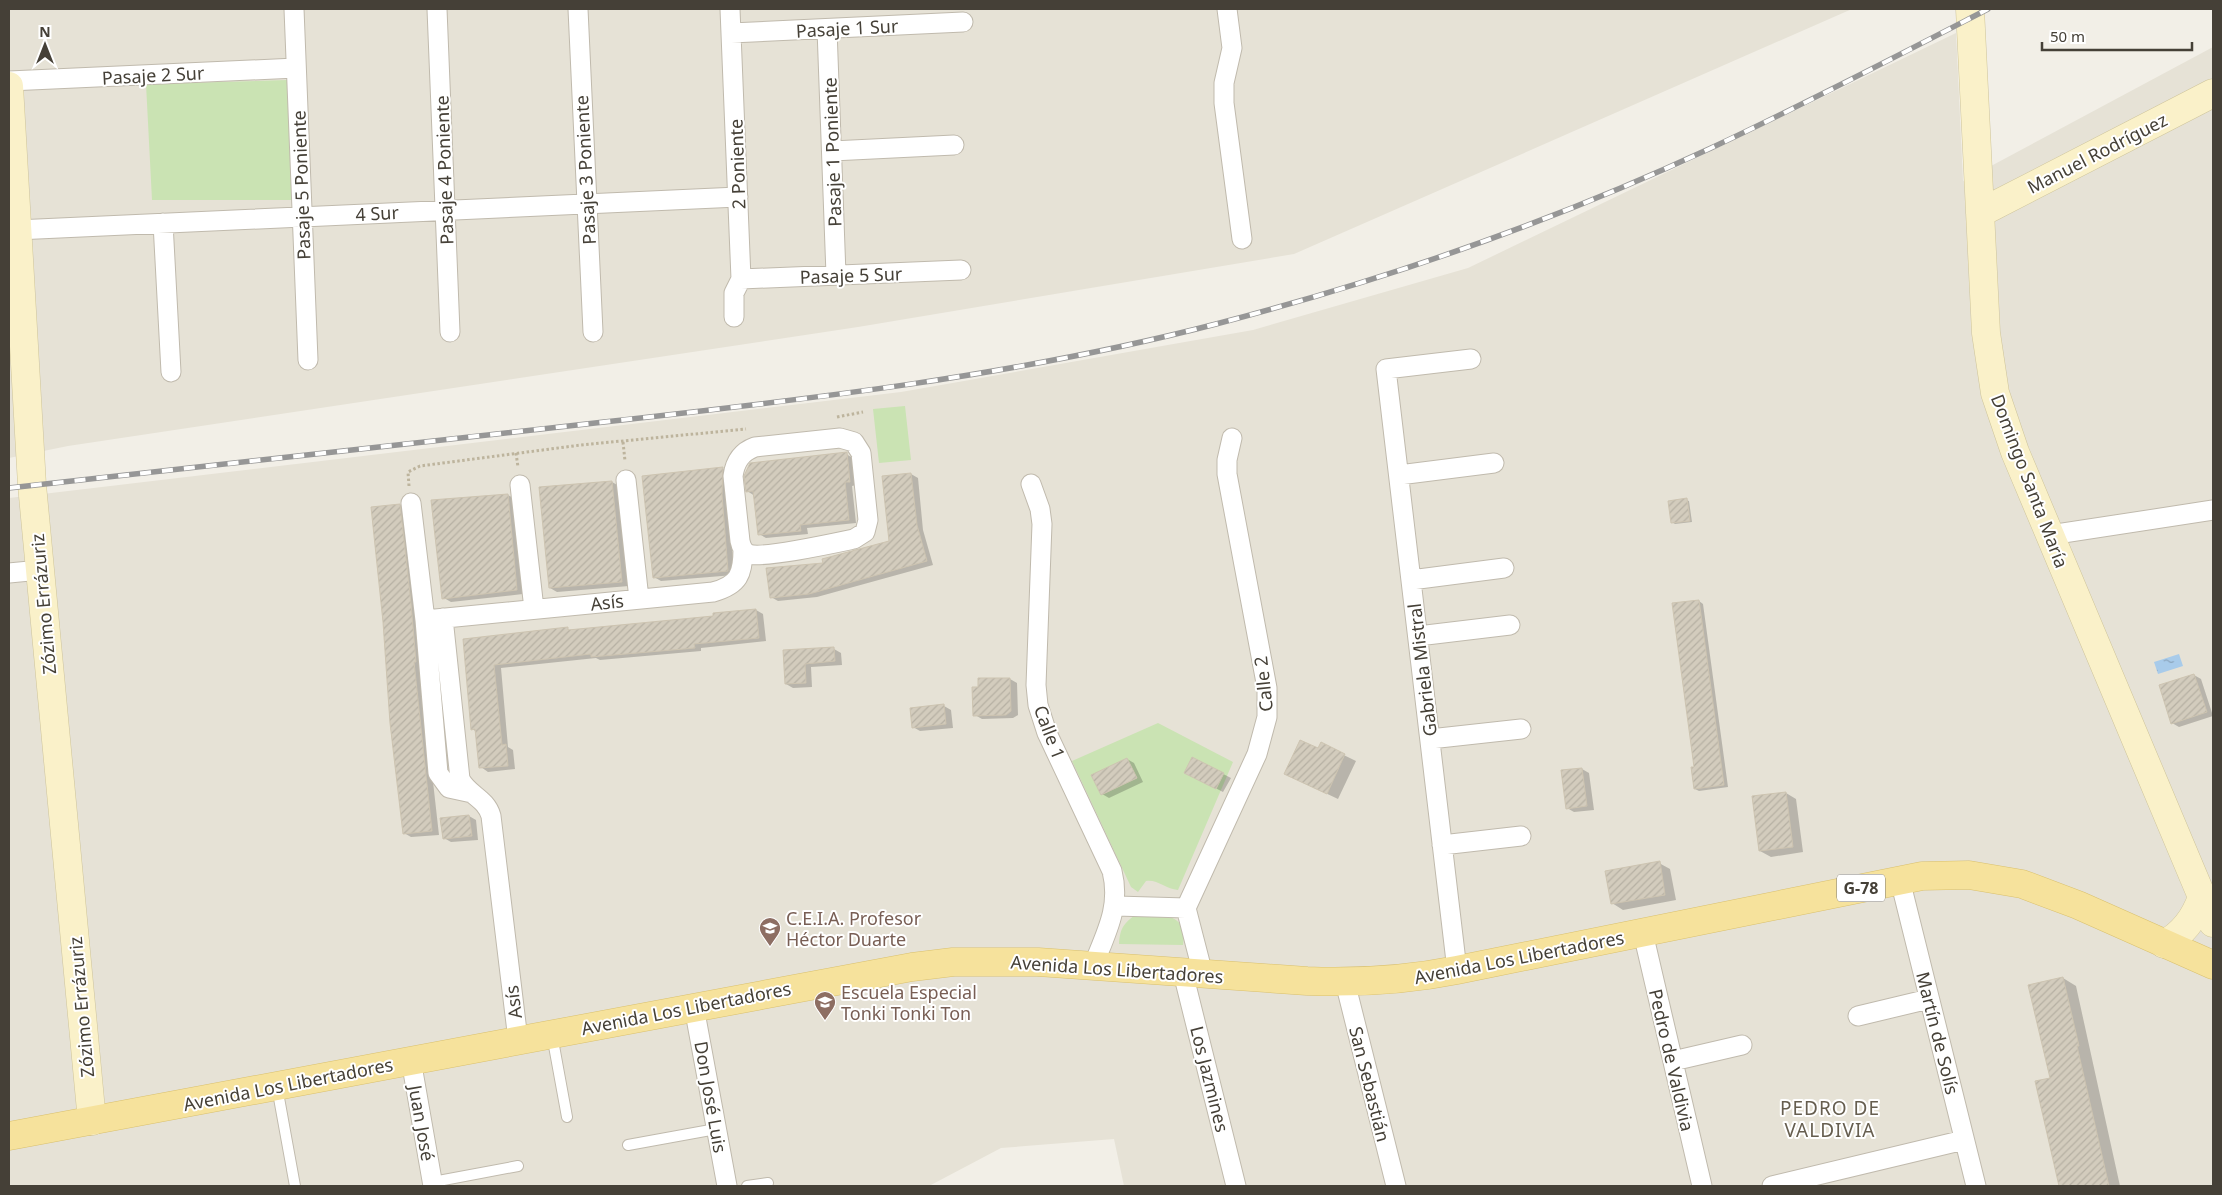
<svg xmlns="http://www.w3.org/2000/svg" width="2222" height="1195" viewBox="0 0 2222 1195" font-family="'Noto Sans',sans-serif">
  <defs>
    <pattern id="water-ripples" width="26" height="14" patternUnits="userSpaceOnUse" patternTransform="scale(1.25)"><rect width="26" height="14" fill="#a8cbea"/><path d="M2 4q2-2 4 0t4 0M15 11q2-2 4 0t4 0" fill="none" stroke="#8ba6be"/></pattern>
    <pattern id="building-hatch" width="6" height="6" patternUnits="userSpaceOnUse" patternTransform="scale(1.25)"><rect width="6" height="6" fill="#d3ccbd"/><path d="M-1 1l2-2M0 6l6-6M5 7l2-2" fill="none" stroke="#b6b0a3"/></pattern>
  </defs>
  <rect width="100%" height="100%" fill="#f2efe7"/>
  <path fill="#e6e2d6" d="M9,9H1852L1294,254L858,327L68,446L9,458Z
    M1956,33L1963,181L2213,47V1186H1124L1114,1139L1001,1148L929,1186H9V498L901,392L1253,330L1468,268Z"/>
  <path fill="#cae3b3" d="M287,80L295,200H152L146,84Z
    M905,406L911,460L879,463L873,409Z
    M1158,723L1233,762L1178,890C1166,889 1157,879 1146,881L1138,892L1131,887L1072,761Z
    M1135,915C1161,916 1188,910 1183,945L1119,944C1120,929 1123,924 1135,915Z"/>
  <path fill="url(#water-ripples)" d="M2179,654L2183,666L2158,674L2154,662Z"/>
  <path fill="#0003" d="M846,454L853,458L856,485L852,486L856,523L807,528L808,534L766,538L759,534L755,496L747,491Z
    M723,469L730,473V515L734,575L661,581L654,577L644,477Z
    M911,474L918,478L923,530L933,565L817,597L778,601L771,597L825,564L890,542Z
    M612,482L619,486L629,586L557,592L550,588L540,488Z
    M508,495L515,499L523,594L451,602L444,598Z
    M1686,500L1689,501L1692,522L1675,524L1672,522Z
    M400,505L407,509L420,666L439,835L411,837L404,833L385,622Z
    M1699,601L1703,604L1728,787L1699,791L1695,789Z
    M756,610L763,614L766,641L701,648V651L600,660L596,658L501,668L508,747L513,750L515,769L488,772L481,767L477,732L472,729L465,640L567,629L571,631L715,618Z
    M834,649L841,653L842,665L811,667L812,687L793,688L786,684L784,651Z
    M2194,675L2201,679L2213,716L2179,727L2172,723Z
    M1010,679L1017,683L1018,715L1013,718L982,719L975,715Z
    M944,706L951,710L953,728L920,731L913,727Z
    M1321,744L1356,761L1338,799L1285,774L1319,749Z
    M1192,758L1231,778L1223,792L1192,776Z
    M1127,759L1134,763L1143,782L1109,798L1102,794Z
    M1582,769L1589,773L1594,810L1574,812L1567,808Z
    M1786,793L1796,799L1803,852L1771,857L1760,851Z
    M469,816L476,820L478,840L451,842L444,838Z
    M1659,863L1670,869L1676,900L1623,910L1612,903Z
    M2063,978L2076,986L2120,1186H2061L2037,1082L2051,1079Z"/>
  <path fill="url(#building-hatch)" stroke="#cdc4b1" d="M847,452L850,482H845L849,520L800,525L801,531L758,535L753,491L746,492L744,476L750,463Z
    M723,467L722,495L728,571L653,578L642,476Z
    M911,473L917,525L927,561L809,594L770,598L766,568L823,563L822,559L889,541L882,476Z
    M612,481L622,582L549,588L539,487Z
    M508,494L517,590L442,599L431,500Z
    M1687,498L1690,521L1671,523L1668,501Z
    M400,504L411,603L416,662H414L432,831L403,834L390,723L383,622L371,507Z
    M1699,600L1724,785L1694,789L1691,767H1694L1672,603Z
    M756,609L759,638L694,644L695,648L591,657V654L494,665L502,745L506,744L508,766L479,768L475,729L471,730L463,639L568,627V630L713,616V613Z
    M834,647L835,661L805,664L806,683L785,684L783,650Z
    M2194,674L2207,712L2171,724L2159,685Z
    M978,678H1010L1011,711L1006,715L973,716L972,687H978Z
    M944,704L946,724L912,728L910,708Z
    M1300,740L1318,748L1321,742L1345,754L1327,794L1284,774Z
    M1192,757L1224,773L1216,789L1184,773Z
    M1127,758L1137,778L1101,795L1091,775Z
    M1582,768L1587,806L1566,809L1561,770Z
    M1786,792L1793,847L1759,851L1752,796Z
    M469,815L472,836L443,839L440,818Z
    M1660,861L1665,895L1611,904L1605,871Z
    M2063,977L2079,1046H2077L2109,1186H2059L2035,1081L2050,1078L2028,985Z"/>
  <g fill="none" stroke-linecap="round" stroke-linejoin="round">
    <g stroke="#c0baad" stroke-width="12">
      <path id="lane" d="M552,1035L567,1117
        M277,1087L295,1186
        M628,1145L716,1129
        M433,1182L518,1166
        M747,1186L768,1183"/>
    </g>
    <g stroke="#c0baad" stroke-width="21">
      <path id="street" d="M294,9L308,360
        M437,9L450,332
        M578,9L593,332
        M730,9L741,279L734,293V317
        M1227,9L1232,48L1224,83V103L1242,239
        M827,29L836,275
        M731,33L963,22
        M9,81L296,68
        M832,151L954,145
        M163,223L171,372
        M16,230L738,197
        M741,279L961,270
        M840,438L854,442L861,453L868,520L865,532L854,539C835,543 762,559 748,554C743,551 741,546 740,541L733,476C735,462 741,452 755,447Z
        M1399,475L1494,463
        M626,480L639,599
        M1031,484L1040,509L1042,524L1036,685L1038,705L1047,733L1112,871C1121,907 1106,933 1093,966
        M520,485L534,609
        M411,503L425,620L438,773L449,788L472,793
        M2050,535L2213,510
        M9,573L40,570
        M1411,580L1504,568
        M443,618L460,779C468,795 486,798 491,816L518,1040
        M425,620L713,592C739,585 743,574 743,549
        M1418,636L1510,625
        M1430,739L1521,729
        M1442,845L1521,836
        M1900,880L1976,1186
        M1116,906L1186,908
        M1643,933L1702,1186
        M1457,970L1386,369L1471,359
        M1183,973L1236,1186
        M1203,974L1186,908L1257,754L1267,717V688L1227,474V460L1232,438
        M1345,982L1396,1186
        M694,1007L727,1186
        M1858,1016L1929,999
        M411,1060L433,1186
        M1673,1061L1742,1045
        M1772,1186L1964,1140"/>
    </g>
    <g stroke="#cec49a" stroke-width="29">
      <path id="secondary" d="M1970,9L1986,333L1995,393L2015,452L2213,923
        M9,86L32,485L92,1121
        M1980,213L2213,93
        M2164,944C2183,934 2195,918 2202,897"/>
    </g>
    <g stroke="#d9c06e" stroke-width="29">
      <path id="primary" d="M9,1136L912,967L953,962H1038L1307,981C1358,983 1407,980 1457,970L1922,876L1969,875L2022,884L2078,905L2213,965"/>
    </g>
    <path stroke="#bdb49d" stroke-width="3" stroke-dasharray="2.5 2.5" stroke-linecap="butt" d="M837,417L863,412
      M623,442L625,461
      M516,453L518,467
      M409,486L408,472L420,466L581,445L746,429"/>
    <use href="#lane" stroke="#fff" stroke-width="10"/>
    <use href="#street" stroke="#fff" stroke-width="19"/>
    <use href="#secondary" stroke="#faf1c9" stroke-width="28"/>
    <use href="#primary" stroke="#f6e29c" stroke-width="28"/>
    <g stroke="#969696" stroke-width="5.5">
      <path id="rail" d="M9,488C207,466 406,444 604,422C810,399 1015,376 1216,324C1385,280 1552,222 1711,148C1805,104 1897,56 1988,9"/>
    </g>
    <use href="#rail" stroke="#fff" stroke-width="4" stroke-dasharray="11" stroke-linecap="butt"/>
  </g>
  <defs>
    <g id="school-pin" transform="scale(1.125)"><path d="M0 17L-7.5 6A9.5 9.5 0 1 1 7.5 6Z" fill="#8d6e63" stroke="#fff"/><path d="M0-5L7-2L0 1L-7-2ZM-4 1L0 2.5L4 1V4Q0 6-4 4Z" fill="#fff"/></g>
  </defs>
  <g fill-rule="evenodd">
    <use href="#school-pin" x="770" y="928"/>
    <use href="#school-pin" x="825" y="1002"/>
  </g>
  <g text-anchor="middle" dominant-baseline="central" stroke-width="4" stroke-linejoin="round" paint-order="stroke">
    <rect fill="#fff" stroke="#7d7973" stroke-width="1" x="1837" y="874.5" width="48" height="27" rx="4"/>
    <g font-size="16" font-weight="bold" fill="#454037">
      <text x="1861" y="888">G-78</text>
    </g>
    <g font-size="18" fill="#454037" stroke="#fff">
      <text transform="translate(847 28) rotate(-3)">Pasaje 1 Sur</text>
      <text transform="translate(153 75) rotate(-3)">Pasaje 2 Sur</text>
      <text transform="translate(832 152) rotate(-92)">Pasaje 1 Poniente</text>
      <text transform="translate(2097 153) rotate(-27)">Manuel Rodríguez</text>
      <text transform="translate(737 164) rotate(-92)">2 Poniente</text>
      <text transform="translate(444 170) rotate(-92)">Pasaje 4 Poniente</text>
      <text transform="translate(585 170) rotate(-93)">Pasaje 3 Poniente</text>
      <text transform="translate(301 185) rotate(-92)">Pasaje 5 Poniente</text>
      <text transform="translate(377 213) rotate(-3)">4 Sur</text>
      <text transform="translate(851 275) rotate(-2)">Pasaje 5 Sur</text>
      <text transform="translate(2030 481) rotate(69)">Domingo Santa María</text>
      <text transform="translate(607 602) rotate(-6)">Asís</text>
      <text transform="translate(43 604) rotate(-95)">Zózimo Errázuriz</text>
      <text transform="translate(1422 670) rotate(-97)">Gabriela Mistral</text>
      <text transform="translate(1263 684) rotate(-96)">Calle 2</text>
      <text transform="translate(1050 732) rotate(69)">Calle 1</text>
      <text transform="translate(1519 957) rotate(-11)">Avenida Los Libertadores</text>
      <text transform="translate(1117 969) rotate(4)">Avenida Los Libertadores</text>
      <text transform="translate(513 1002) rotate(-97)">Asís</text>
      <text transform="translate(81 1007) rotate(-95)">Zózimo Errázuriz</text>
      <text transform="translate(686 1008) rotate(-11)">Avenida Los Libertadores</text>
      <text transform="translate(1938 1033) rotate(76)">Martín de Solís</text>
      <text transform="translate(1672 1060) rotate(77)">Pedro de Valdivia</text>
      <text transform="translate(1210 1079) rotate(76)">Los Jazmines</text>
      <text transform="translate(288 1084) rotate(-11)">Avenida Los Libertadores</text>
      <text transform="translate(1370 1084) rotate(76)">San Sebastián</text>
      <text transform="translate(711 1097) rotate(80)">Don José Luis</text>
      <text transform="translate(422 1123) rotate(80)">Juan José</text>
    </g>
    <g font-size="18" fill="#785e54" stroke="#fff" text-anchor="start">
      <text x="786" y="918">C.E.I.A. Profesor<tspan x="786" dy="21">Héctor Duarte</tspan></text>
      <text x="841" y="992">Escuela Especial<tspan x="841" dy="21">Tonki Tonki Ton</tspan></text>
    </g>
    <g font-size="19" letter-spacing="1" fill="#665e4f" stroke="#fff">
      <text x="1830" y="1108">PEDRO DE<tspan x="1830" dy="22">VALDIVIA</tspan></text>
    </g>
  </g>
  <rect width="2222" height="1195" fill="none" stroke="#454037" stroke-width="20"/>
  <g transform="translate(45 45)" stroke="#ffffff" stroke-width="4" paint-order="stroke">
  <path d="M0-4L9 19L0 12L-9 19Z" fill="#454037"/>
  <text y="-8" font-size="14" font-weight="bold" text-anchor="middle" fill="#454037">N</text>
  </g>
  <path d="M2042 42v8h150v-8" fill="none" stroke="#454037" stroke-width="2.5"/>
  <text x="2050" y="42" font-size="15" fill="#454037" stroke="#ffffff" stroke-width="4" paint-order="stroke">50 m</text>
</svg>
